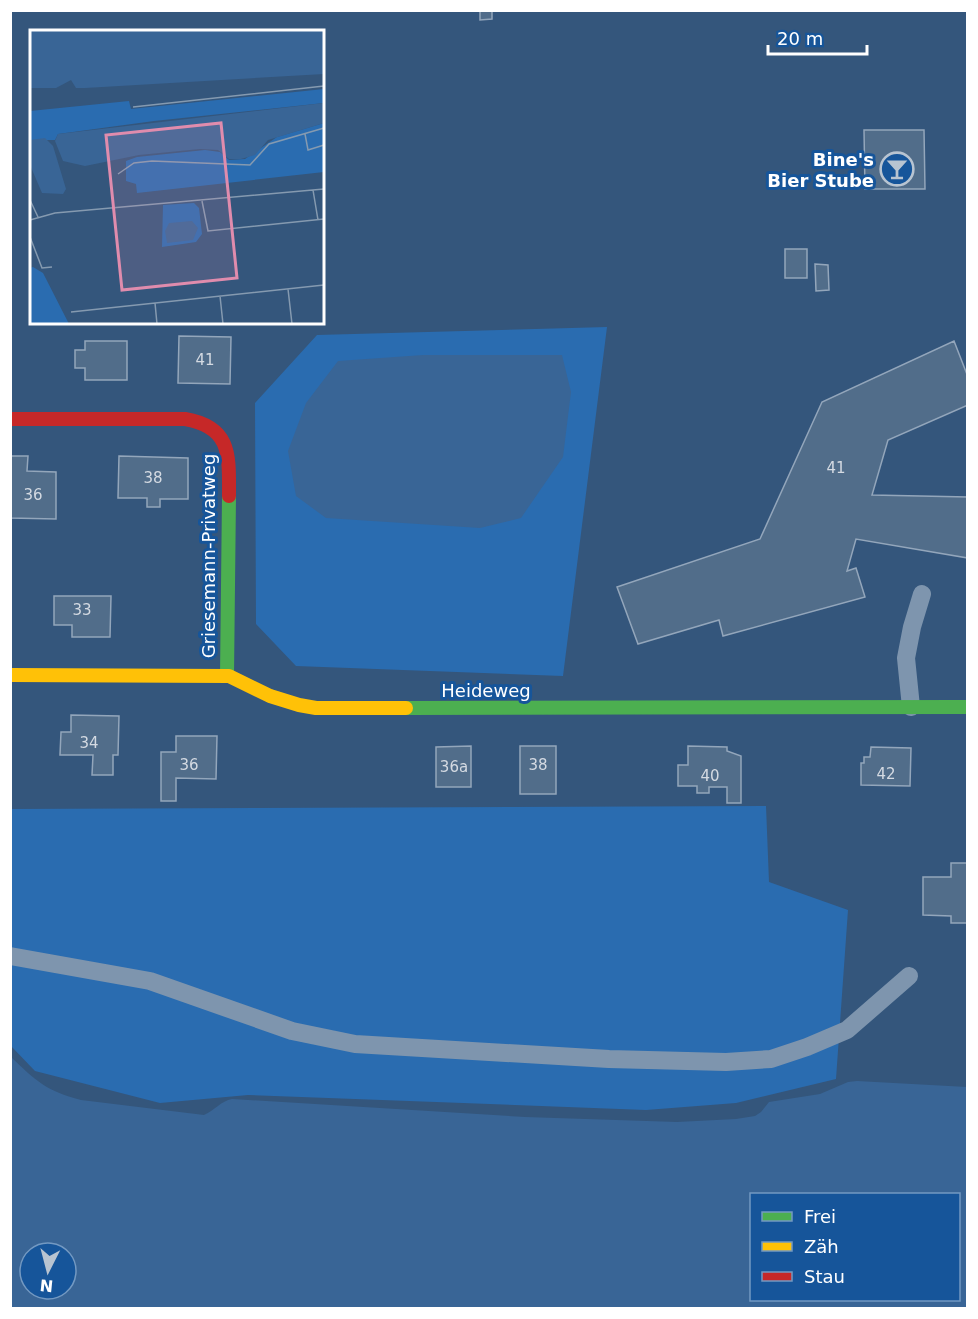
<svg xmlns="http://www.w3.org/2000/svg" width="978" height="1319" viewBox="0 0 978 1319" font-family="'DejaVu Sans',sans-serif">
  <rect width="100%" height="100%" fill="#34567c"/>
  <path fill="#2a6cb0" d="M607,327L563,676L296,666L256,624L255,403L317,335Z
    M766,806L769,882L848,910L836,1079L736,1103L646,1110L248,1095L160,1103L35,1071L11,1046L10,809Z"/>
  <path fill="#396596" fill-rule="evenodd" d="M423,355H562L571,392L563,457L521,518L480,528L326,518L296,496L288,451L306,403L338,361Z
    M10,1056C36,1081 46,1091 81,1100L204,1115C215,1110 221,1101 232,1099L525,1117L677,1122L736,1119L755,1116L761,1112L769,1102L820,1094L848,1082L857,1081L967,1087V1308H11ZM752,1194H958V1300H752ZM30,1253H66V1289H30Z"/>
  <path fill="#516d8a" stroke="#93a6bb" stroke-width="1.5" d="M480,10H492V19L480,20Z
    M864,130H924L925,189H865Z
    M785,249H807V278H785Z
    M815,264L828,265L829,290L816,291Z
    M179,336L231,337L230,384L178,383Z
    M85,341H127V380H85V368H75V350H85Z
    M954,341L968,377V405L888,440L872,495L968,497V558L856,539L847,571L856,568L865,597L723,636L719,620L638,644L617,587L760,539L822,402Z
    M10,456H28L27,471L56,472V519L10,518Z
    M119,456L188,458V499H160V507H147V498H118Z
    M54,596H111L110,637H72V625H54Z
    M71,715L119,716L118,755H113V775H92L93,755H60L61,732H71Z
    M176,736H217L216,779L176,778V801H161V752H176Z
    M471,746V787H436V747Z
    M520,746H556V794H520Z
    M688,746L727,747V751L741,756V803H727V787H709V793H697V786H678V765H688Z
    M871,747L911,748L910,786L861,785V763H864V757H870Z
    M951,863H968V923H951V916L923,915V877H951Z"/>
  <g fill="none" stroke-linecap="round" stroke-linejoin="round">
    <path stroke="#7e95ae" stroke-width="18" d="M911,707L906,658L912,627L922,594
      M10,956L150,981L292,1031L355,1044L609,1059L726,1062L771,1059L807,1047L847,1030L909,976"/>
    <path stroke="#4caf50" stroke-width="14" d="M227,676L229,496
      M406,708L968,707"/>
    <path stroke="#ffc107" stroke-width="14" d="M10,675L229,676L270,696L299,705L316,708H406"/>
    <path stroke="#c62828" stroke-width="14" d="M10,419H185C232,427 229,456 229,496"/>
  </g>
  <defs>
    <g id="bar-ring" transform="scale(1.725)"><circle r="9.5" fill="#16559a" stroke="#b8c4d1" stroke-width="1.5"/><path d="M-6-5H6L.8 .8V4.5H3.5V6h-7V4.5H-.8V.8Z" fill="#b8c4d1"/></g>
  </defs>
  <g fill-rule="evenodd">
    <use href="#bar-ring" x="897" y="169"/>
  </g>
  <g text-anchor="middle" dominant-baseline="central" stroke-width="6" stroke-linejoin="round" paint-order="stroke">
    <g font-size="15" fill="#d4dae2">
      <text x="205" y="360">41</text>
      <text x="836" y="468">41</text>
      <text x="153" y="478">38</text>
      <text x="33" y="495">36</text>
      <text x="82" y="610">33</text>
      <text x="89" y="743">34</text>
      <text x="189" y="765">36</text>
      <text x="538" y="765">38</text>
      <text x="454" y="767">36a</text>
      <text x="886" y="774">42</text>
      <text x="710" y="776">40</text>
    </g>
    <g font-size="18" font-weight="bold" fill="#fff" stroke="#16559a" text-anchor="end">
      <text x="874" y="159">Bine's<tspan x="874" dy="21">Bier Stube</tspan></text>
    </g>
    <g font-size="18" fill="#fff" stroke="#16559a">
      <text transform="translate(208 556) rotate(-90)">Griesemann-Privatweg</text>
      <text x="486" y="690">Heideweg</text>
    </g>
  </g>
  <g transform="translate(30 30)">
    <rect width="294" height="294" fill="#34567c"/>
    <path d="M294,59V73L124,91L28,104L25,110H0V81L99,71L101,79ZM294,93V142L107,163L106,154L96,151V131L107,127L175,120L190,122L199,130L215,129L247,107ZM164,173L169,178L172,204L166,212L132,217L133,175ZM3,237L13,243L39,294H0V238Z" fill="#2a6cb0"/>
    <path d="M0,0H294V44L55,58H46L41,50L26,58H0ZM294,73V93L238,110L225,125L211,129H199L188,120L170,119L109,125L55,136L33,131L25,111L28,104ZM15,108L23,116L36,159L33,164L12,163L0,135V110ZM162,191L168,198L163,210L137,213L135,201L139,193Z" fill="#396596"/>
    <path fill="none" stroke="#859ab0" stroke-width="1.5" d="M103,77L294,56M275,104L278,120L294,115M88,144L104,133L122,131L220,135L239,114L294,98M283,160L288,190M0,170L8,187M172,171L178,201L294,189M0,190L25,183L294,159M0,207L12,238L22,237M258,259L262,294M190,266L193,294M125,273L127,294M41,282L294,255"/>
    <path fill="#e08cad" fill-opacity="0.15" stroke="#e08cad" stroke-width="3" d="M191,93L207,248L92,260L76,105Z"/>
    <rect width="294" height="294" fill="none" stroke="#fff" stroke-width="3"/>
  </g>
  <rect width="978" height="1319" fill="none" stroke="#ffffff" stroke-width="24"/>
  <rect x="750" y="1193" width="210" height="108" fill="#16559a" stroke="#7399c2" stroke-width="1.5"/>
  <rect x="762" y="1212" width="30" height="9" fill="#4caf50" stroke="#7399c2" stroke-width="1.5"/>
  <text x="804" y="1223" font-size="18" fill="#ffffff">Frei</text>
  <rect x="762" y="1242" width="30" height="9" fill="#ffc107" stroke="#7399c2" stroke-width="1.5"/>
  <text x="804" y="1253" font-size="18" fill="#ffffff">Zäh</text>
  <rect x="762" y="1272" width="30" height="9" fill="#c62828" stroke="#7399c2" stroke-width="1.5"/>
  <text x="804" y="1283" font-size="18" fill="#ffffff">Stau</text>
  <g transform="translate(48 1271) rotate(186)"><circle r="28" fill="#16559a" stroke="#7399c2" stroke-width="1.5"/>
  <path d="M0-4.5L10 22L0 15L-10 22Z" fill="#b8c4d1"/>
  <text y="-9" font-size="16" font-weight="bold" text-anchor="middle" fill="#ffffff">N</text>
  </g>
  <path d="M768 45v9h99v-9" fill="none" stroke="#ffffff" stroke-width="3"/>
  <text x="777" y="45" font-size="18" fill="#ffffff" stroke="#16559a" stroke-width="4.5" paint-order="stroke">20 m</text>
</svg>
